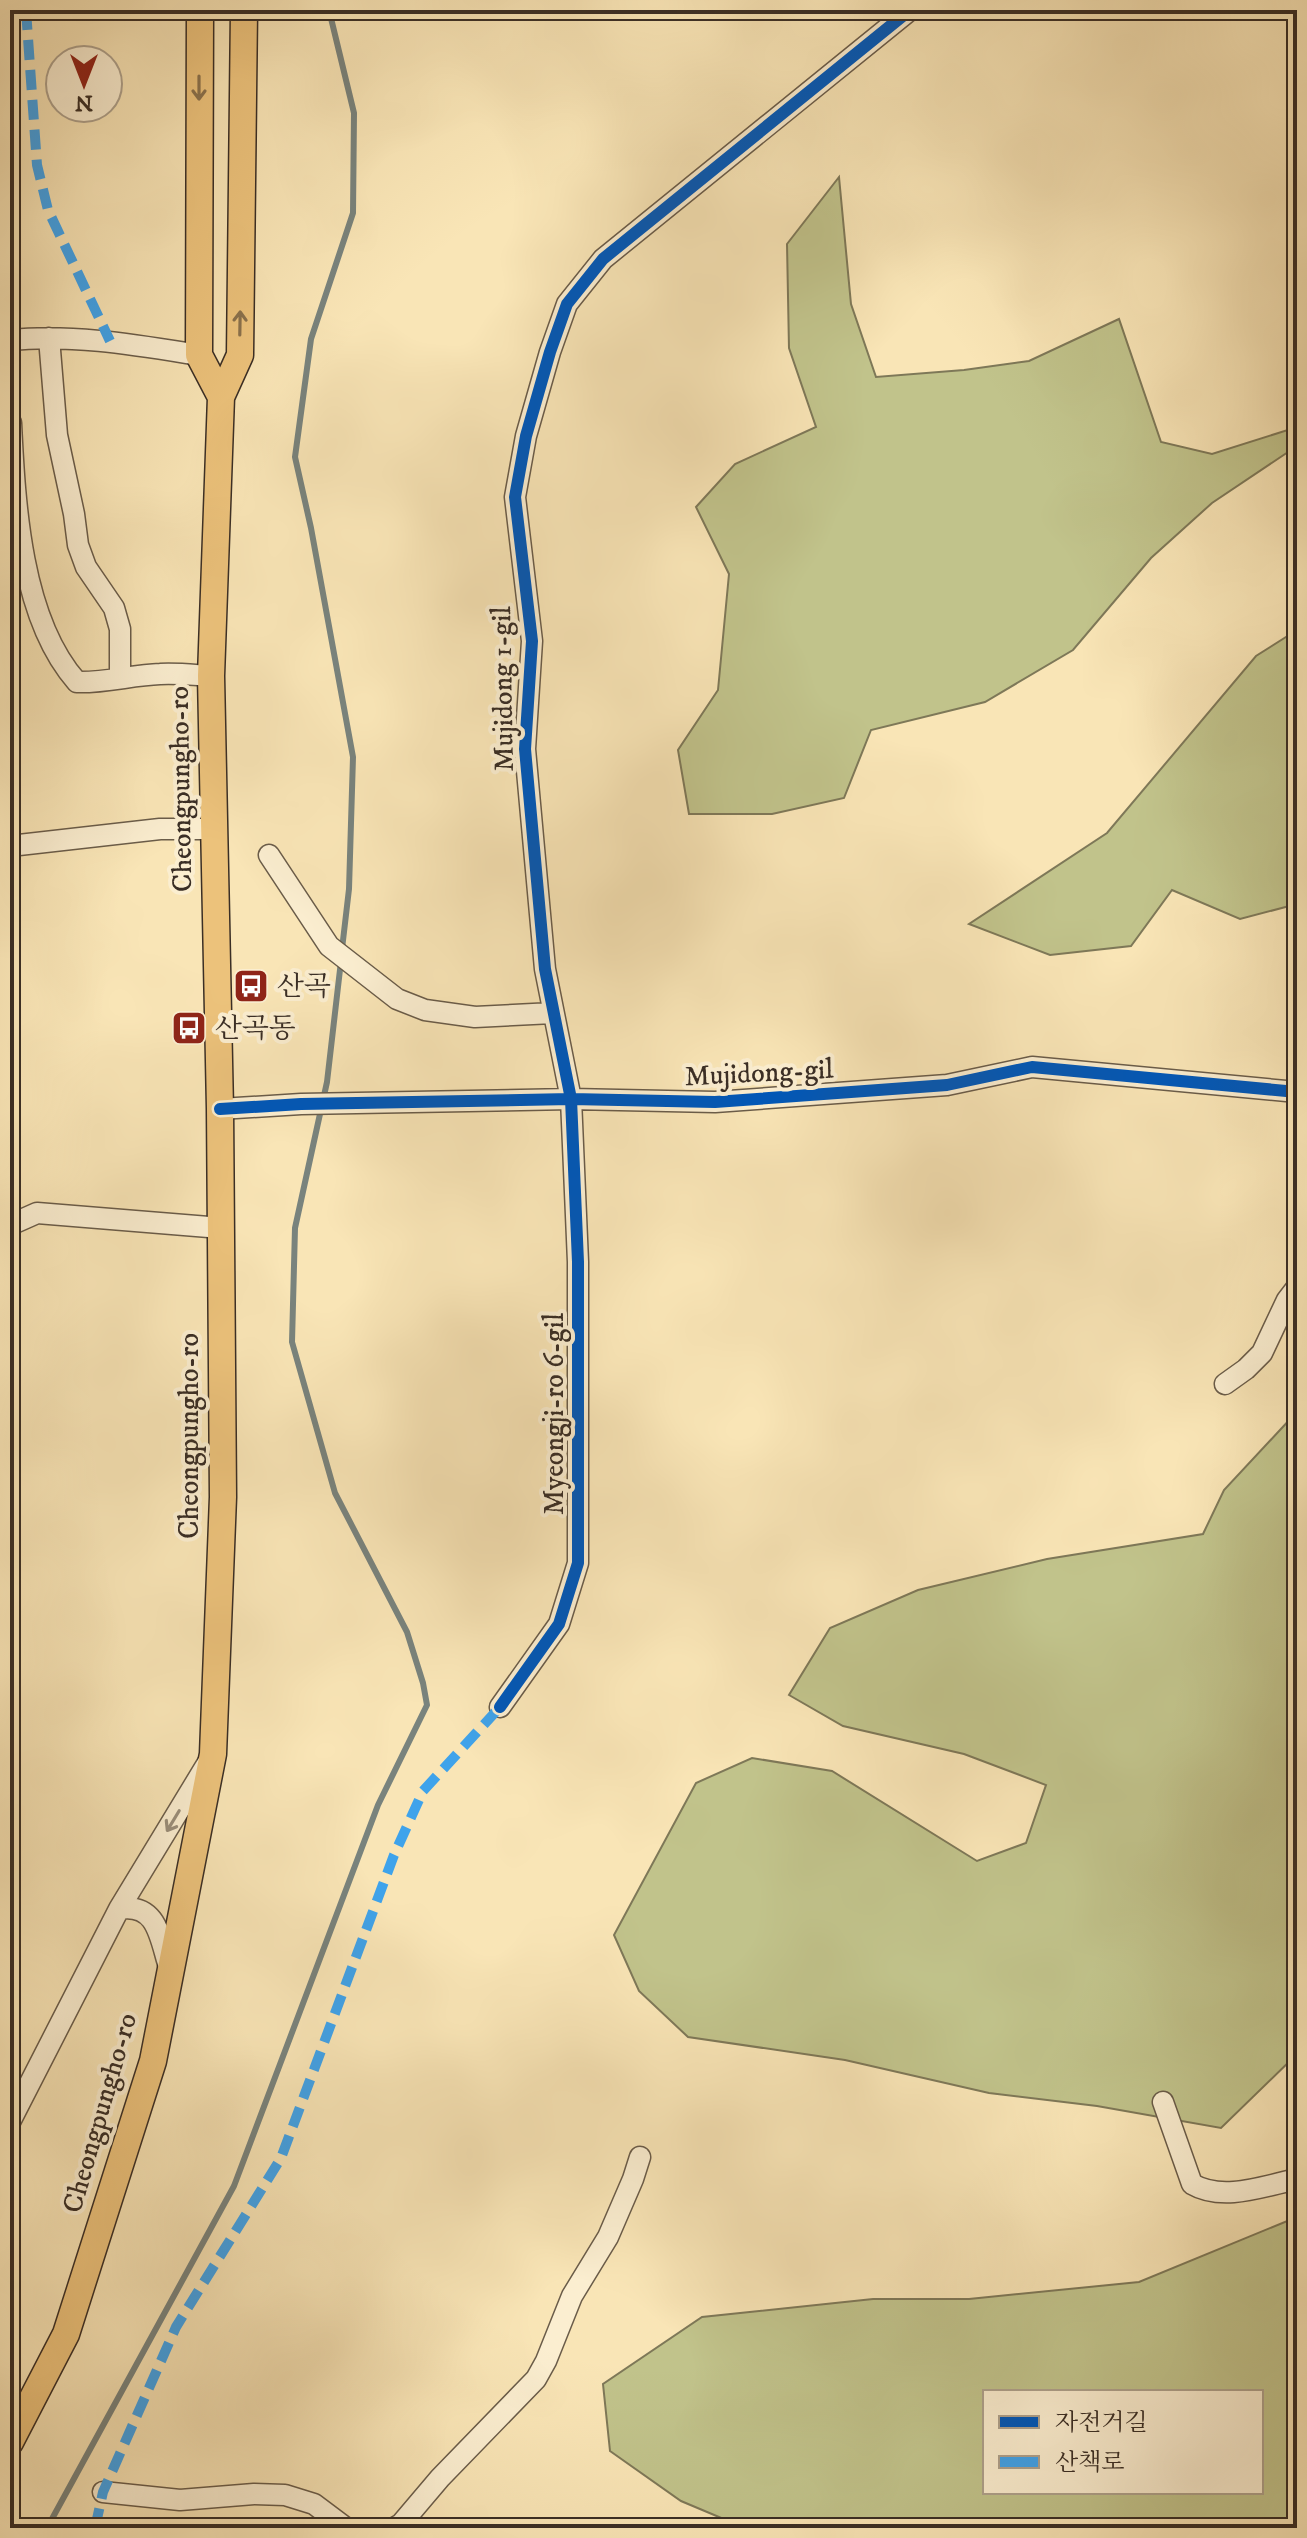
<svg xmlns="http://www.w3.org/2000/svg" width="1307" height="2538" viewBox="0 0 1307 2538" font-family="'IM FELL DW Pica','Noto Serif KR',serif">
  <rect width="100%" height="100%" fill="#f9e5b6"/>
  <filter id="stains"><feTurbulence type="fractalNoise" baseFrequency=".0025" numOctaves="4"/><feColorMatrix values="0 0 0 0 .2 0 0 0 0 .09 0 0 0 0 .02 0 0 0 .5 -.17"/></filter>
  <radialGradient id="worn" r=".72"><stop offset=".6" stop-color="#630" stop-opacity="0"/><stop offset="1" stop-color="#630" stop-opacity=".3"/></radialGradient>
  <path fill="#c1c38b" stroke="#7e7858" stroke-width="2" fill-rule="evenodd" d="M839,177L851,304L876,377L964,370L1029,361L1119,319L1161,442L1212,454L1297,427V446L1212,503L1151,558L1073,650L985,702L871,730L844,798L772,814H689L678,750L718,690L729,574L696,507L735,464L816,427L789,348L787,244Z
    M1297,630V904L1240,919L1172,890L1131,946L1050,955L969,924L1107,833L1256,656Z
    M1297,1415V2054L1221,2128L1097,2106L989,2093L845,2060L688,2037L639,1991L614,1935L696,1783L752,1758L832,1771L977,1861L1026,1843L1046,1785L964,1754L843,1726L789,1695L830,1628L918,1590L1047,1559L1203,1534L1224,1490L1293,1416Z
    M1297,2217V2528H745L681,2501L610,2451L603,2384L702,2317L873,2299H969L1139,2282ZM985,2392H1261V2492H985Z"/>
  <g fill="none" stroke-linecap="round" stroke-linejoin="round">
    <path stroke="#79837d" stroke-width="6" d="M329,10L354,113L353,213L311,339L295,457L311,528L353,757L349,889L342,949
      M47,2528L234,2186L378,1805L427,1705L423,1683L407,1632L335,1493L292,1342L295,1228L327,1082L341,961"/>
    <g stroke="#6a5c49" stroke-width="23">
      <path id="minor" d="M49,338L57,435L74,514L78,545L86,567L114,608L120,629V678
        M10,340C74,334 136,345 199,355
        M11,423C15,505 21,619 77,682C105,683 132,675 160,674C177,673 194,675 211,676
        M10,846L160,829H214
        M269,855L329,946L397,999L425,1010L475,1017L553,1013
        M220,1109L301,1104L571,1099L715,1102L947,1085L1032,1067L1297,1092
        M10,1225L37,1213L221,1228
        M1225,1384L1246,1369L1262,1353L1287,1300L1297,1287
        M500,1707L559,1624L578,1563V1262L571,1099L545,969L525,749L532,641L515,497L526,436L550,352L567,304L603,259L910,10
        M170,1970C160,1941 159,1902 119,1909L207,1764
        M1163,2102L1192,2184C1223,2202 1264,2186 1297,2179
        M10,2122L119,1909
        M103,2492L180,2500L254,2494L285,2495L314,2504L346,2528
        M394,2528L401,2524L440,2478L536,2379L546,2361L572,2296L608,2237L633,2179L640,2157"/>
    </g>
    <g stroke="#3a2e25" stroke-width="29">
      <path id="major" d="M200,10L199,355L221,397
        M10,2442L66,2334L153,2061L213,1754L223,1497L220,1109L211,676L221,397L240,355L244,10"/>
    </g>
    <use href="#minor" stroke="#fbeed0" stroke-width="20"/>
    <use href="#major" stroke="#ecc27b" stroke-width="26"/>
    <path stroke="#3fa3eb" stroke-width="10" stroke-dasharray="20 10" stroke-linecap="butt" d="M26,10L37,165L48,210L110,341
      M95,2528L103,2492L176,2327L281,2158L394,1855L423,1791L500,1707"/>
    <g stroke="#fbeed0" stroke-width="17">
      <path id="cycleway" d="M220,1109L301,1104L571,1099L715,1102L947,1085L1032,1067L1297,1092
        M500,1707L559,1624L578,1563V1262L571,1099L545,969L525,749L532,641L515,497L526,436L550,352L567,304L603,259L910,10"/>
    </g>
    <use href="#cycleway" stroke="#0057b8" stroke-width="12"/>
  </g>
  <defs><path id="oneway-shaft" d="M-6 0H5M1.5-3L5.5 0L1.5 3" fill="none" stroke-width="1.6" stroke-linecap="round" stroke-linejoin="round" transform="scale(2)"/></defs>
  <g stroke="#8a714c">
    <use href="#oneway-shaft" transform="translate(199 88) rotate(90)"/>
    <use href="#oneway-shaft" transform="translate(240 323) rotate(-89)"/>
  </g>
  <use stroke="#9a8e7a" href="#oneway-shaft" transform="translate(173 1821) rotate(121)"/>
  <defs>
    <g id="bus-square" transform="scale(1.8)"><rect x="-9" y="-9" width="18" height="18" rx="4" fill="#8f2418" stroke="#fbeed0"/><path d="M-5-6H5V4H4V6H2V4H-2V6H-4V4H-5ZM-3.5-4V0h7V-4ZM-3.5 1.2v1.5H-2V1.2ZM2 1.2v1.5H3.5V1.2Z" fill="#fff"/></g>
  </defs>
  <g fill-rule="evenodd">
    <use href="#bus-square" x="251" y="986"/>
    <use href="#bus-square" x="189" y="1028"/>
  </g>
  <g text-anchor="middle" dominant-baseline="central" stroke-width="8" stroke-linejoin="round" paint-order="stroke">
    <g font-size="28" fill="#3a2e25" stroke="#fbeed0">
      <text transform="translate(503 689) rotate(-91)">Mujidong 1-gil</text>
      <text transform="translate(181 789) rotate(-91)">Cheongpungho-ro</text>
      <text transform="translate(759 1073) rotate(-3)">Mujidong-gil</text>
      <text transform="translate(554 1414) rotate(-90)">Myeongji-ro 6-gil</text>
      <text transform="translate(189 1436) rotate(-90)">Cheongpungho-ro</text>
      <text transform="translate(100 2113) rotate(-74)">Cheongpungho-ro</text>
    </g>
    <g font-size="28" fill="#3a2e25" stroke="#fbeed0" text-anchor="start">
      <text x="277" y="986">산곡</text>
      <text x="215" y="1028">산곡동</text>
    </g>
  </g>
  <rect width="1307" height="2538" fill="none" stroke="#f9e5b6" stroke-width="40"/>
  <rect x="12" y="12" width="1283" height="2514" fill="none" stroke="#3a2e25" stroke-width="4"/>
  <rect x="20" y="20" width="1267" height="2498" fill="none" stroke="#3a2e25" stroke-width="2"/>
  <rect x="983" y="2390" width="280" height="104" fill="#fbeed0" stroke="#aea18c" stroke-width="2"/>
  <rect x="999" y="2416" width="40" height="12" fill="#0057b8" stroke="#aea18c" stroke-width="2"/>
  <text x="1055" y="2430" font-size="24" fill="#3a2e25">자전거길</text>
  <rect x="999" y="2456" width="40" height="12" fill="#3fa3eb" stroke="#aea18c" stroke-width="2"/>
  <text x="1055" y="2470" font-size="24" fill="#3a2e25">산책로</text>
  <g transform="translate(84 84) rotate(180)"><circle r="38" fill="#fbeed0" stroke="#aea18c" stroke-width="2"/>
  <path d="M0-6L14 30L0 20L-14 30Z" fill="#8f2418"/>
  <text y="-12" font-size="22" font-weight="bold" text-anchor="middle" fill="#3a2e25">N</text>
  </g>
  <rect width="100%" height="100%" filter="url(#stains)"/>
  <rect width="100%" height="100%" fill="url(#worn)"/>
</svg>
